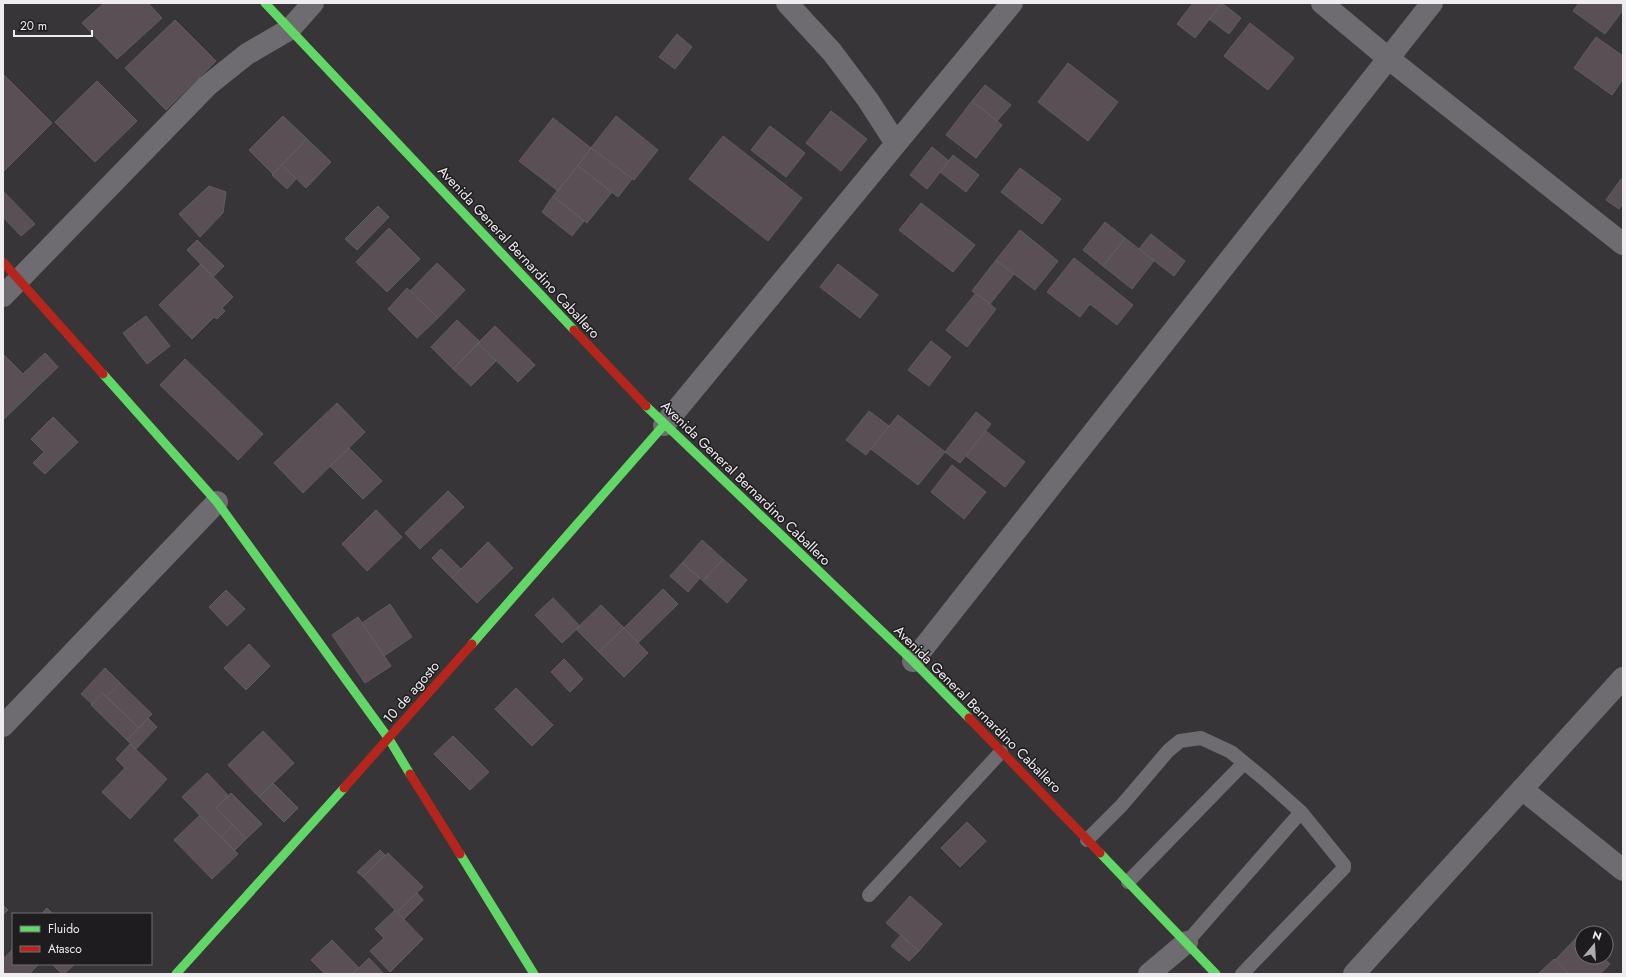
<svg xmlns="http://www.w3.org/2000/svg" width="1626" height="977" viewBox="0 0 1626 977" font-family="Jost,sans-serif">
  <rect width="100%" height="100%" fill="#373537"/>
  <path fill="#594f55" stroke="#5f5e5f" d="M104,3H148L162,18L117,59L82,23Z
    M1193,3H1222L1195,38L1177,24Z
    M1222,3L1241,18L1229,34L1209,19Z
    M1579,3H1620L1623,5V10L1605,34L1573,11Z
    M175,20L216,61L166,110L125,68Z
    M1250,23L1294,58L1268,90L1224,56Z
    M677,34L692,47L675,69L659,57Z
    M1596,37L1623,56V79L1612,95L1574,68Z
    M1068,63L1118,102L1088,141L1038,102Z
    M3,74L52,123L3,172Z
    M97,81L137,121L95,162L55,122Z
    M985,85L1011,105L997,121L972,101Z
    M972,101L1002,125L976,158L946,135Z
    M831,111L867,139L841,171L806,143Z
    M283,116L307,139L273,174L249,150Z
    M616,116L658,150L634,180L591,148Z
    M553,118L591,148L558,191L519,161Z
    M770,126L805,153L786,177L751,150Z
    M723,136L802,198L768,241L689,179Z
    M307,139L331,162L306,188L282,165Z
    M932,147L949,161L927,189L910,175Z
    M591,148L632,179L618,197L578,166Z
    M953,155L979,175L966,192L940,172Z
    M282,165L296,179L287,189L272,175Z
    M578,166L612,192L587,223L553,196Z
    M1020,168L1061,199L1042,224L1001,192Z
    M1621,179L1623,180V203L1619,209L1606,200Z
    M209,186L226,192L223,213L200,237L179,214Z
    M3,191L35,224L21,236L3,217Z
    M553,196L584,221L572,236L542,212Z
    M921,203L975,245L953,272L899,230Z
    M378,206L389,217L357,250L345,239Z
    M1105,222L1125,238L1103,266L1083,250Z
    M389,228L420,259L387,292L356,262Z
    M1020,230L1058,261L1035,290L996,260Z
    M1151,234L1185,261L1174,276L1139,249Z
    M1125,238L1154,261L1132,289L1103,266Z
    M197,240L224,266L213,277L187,250Z
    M1074,258L1133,305L1117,325L1090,304L1080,317L1047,292Z
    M996,260L1014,274L990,304L972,291Z
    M437,263L465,290L438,318L410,291Z
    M201,264L233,297L222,308L225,311L217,319L214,317L192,339L159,305Z
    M838,264L878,295L860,318L820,287Z
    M407,288L438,318L417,338L388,309Z
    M976,293L996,309L967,347L946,330Z
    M146,316L170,346L147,364L123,333Z
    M457,320L480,342L453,369L431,347Z
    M495,326L535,365L518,382L478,343Z
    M931,341L951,357L929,386L908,370Z
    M478,343L496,361L471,386L453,369Z
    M45,353L58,367L3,420V354L23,374Z
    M185,359L263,434L238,460L160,385Z
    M337,403L365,432L303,493L274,463Z
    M869,411L889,426L866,455L846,440Z
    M976,412L991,424L960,463L945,452Z
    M898,415L945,452L918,485L871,449Z
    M53,417L78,442L45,474L33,463L44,452L31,439Z
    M986,431L1025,462L1005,487L966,456Z
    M349,448L382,481L363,499L330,466Z
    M952,465L986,492L964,519L931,492Z
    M448,491L464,507L420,549L405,533Z
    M376,510L402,537L367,571L342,544Z
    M702,540L723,559L703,581L682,563Z
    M488,542L513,568L477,603L452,578Z
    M441,549L461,569L452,578L432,558Z
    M723,559L747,580L727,603L703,581Z
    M682,563L700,578L688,592L670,576Z
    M663,589L678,604L638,643L624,628Z
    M226,590L245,609L227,626L209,607Z
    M553,598L580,626L562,643L535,615Z
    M390,604L412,637L384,656L362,623Z
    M601,605L624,628L599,652L576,629Z
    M358,617L391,666L365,683L332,635Z
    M624,628L648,653L624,677L599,652Z
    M249,644L270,666L246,690L224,668Z
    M564,659L583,679L570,692L551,672Z
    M105,668L120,683L106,697L103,693L92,704L81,694Z
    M120,683L152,714L139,728L106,697Z
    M516,688L553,725L532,746L495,709Z
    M103,693L139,728L127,740L91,705Z
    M148,718L157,727L136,749L127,740Z
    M263,731L294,763L259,797L228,765Z
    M453,736L489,772L470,790L434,754Z
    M130,744L167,779L130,819L102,792L125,768L116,759Z
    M207,773L229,796L216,808L233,825L221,837L182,797Z
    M273,783L298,808L284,822L259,797Z
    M231,793L262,824L246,839L216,808Z
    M200,815L238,854L212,879L174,840Z
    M967,822L986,841L960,867L941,848Z
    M233,825L246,839L234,851L221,837Z
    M380,850L385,855L363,877L357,872Z
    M388,853L423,887L397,912L363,877Z
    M417,893L423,900L404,919L397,912Z
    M910,896L942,924L919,951L886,923Z
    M3,905L8,910L3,915Z
    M47,908L53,914H41Z
    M395,910L423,939L390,972L370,951L384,938L375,929Z
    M1580,934L1582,936V957H1602L1610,964L1600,974H1569L1555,960Z
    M901,935L919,951L909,961L891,946Z
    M332,940L359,968L352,974H325L311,960Z
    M13,949V964H39L29,974H3V959Z
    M369,958L384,974H352L359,968Z
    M1554,959L1569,974H1538Z
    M52,964H75L64,974H62Z"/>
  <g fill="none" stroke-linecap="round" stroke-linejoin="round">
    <path stroke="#6e6c71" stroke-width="14" d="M1087,840L1122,805L1168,751L1180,741L1201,738L1231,752L1264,779L1301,812L1344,865V868L1242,974
      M1128,882L1244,763
      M869,895L1001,752
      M1187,942L1301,812"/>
    <path stroke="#6e6c71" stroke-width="22" d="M787,3L832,52L868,100L895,142
      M1322,3L1388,58L1623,244
      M3,296L207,86L247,54L290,29L313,3
      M664,425L1012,3
      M913,661L1432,3
      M3,726L217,502
      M1522,789L1623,870
      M1149,974L1187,942
      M1354,974L1623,678"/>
    <path stroke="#63d668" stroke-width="9" d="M265,3L574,330
      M103,374L217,502L389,739L410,774
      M646,406L913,661L969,718
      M472,644L664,425
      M1100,853L1216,974
      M460,854L534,974
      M176,974L344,788"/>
    <path stroke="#b3261e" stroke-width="9" d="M3,262L103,374
      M574,330L646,406
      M969,718L1100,853
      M410,774L460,854
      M344,788L472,644"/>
  </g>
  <g text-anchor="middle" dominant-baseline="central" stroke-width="3" stroke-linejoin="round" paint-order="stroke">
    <g font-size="14" fill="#eeecee" stroke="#1e1c1e">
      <text transform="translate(519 252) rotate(47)">Avenida General Bernardino Caballero</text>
      <text transform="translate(746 483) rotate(44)">Avenida General Bernardino Caballero</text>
      <text transform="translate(411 692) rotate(-49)">10 de agosto</text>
      <text transform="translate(978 709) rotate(45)">Avenida General Bernardino Caballero</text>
    </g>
  </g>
  <rect width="1626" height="977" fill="none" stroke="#eeecee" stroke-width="8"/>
  <rect x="12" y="913" width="140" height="52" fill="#1e1c1e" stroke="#716f71"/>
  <rect x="20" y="926" width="20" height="6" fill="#63d668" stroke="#716f71"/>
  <text x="48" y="933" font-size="12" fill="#eeecee">Fluido</text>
  <rect x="20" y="946" width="20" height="6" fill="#b3261e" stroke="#716f71"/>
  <text x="48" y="953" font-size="12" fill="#eeecee">Atasco</text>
  <g transform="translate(1594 945) rotate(18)"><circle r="19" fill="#1e1c1e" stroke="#716f71"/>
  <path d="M0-3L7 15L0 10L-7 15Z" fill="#aeacae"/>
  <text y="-6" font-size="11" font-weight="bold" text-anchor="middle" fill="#eeecee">N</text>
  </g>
  <path d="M14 30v6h78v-6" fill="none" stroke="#eeecee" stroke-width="2"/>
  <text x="20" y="30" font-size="12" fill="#eeecee" stroke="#1e1c1e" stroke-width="3" paint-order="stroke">20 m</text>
</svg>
